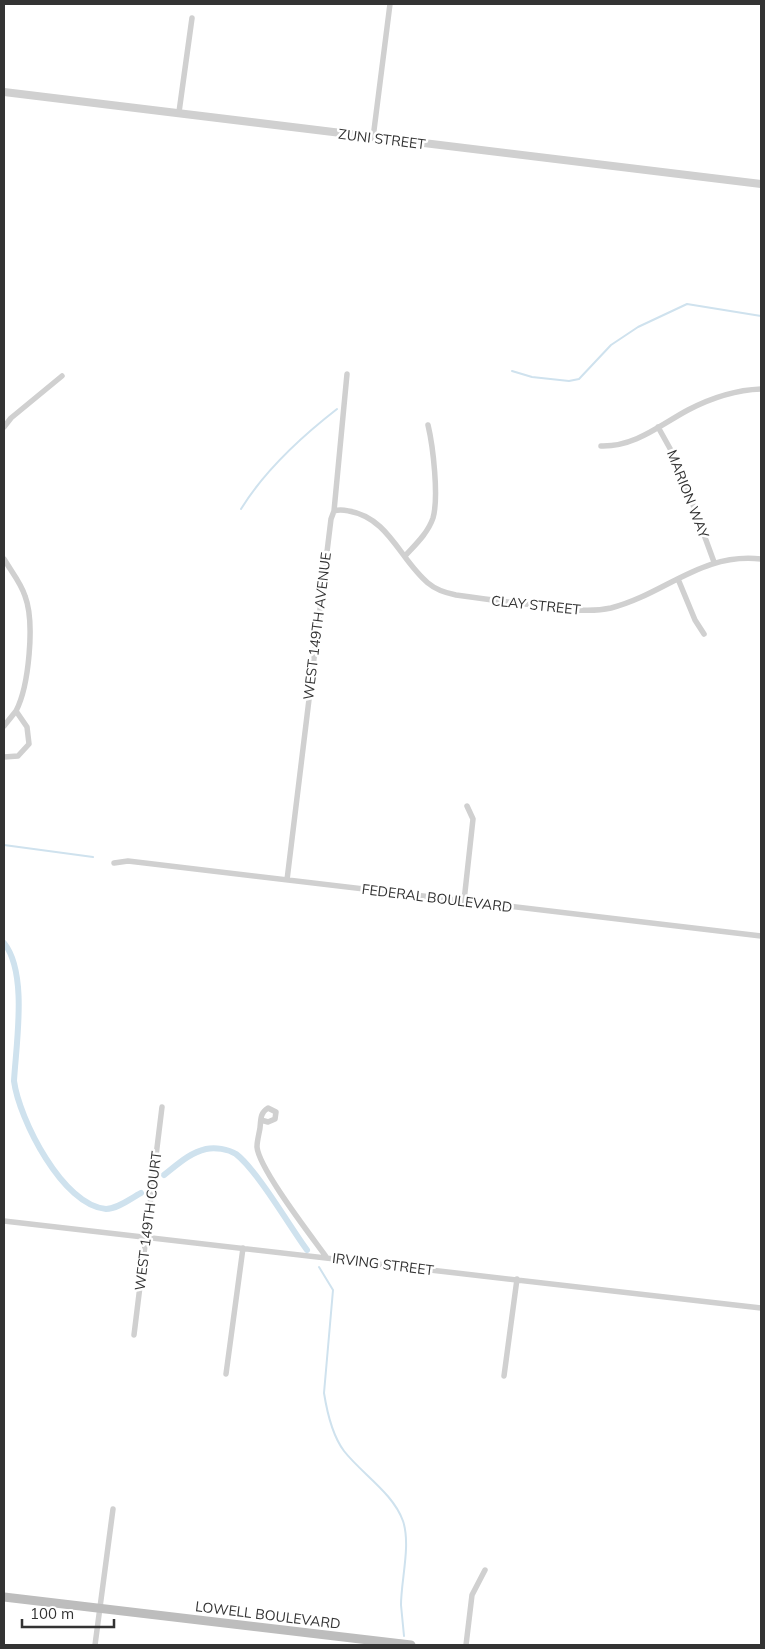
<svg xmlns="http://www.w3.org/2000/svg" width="765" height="1649" viewBox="0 0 765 1649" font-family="Mulish,sans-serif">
  <rect width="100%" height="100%" fill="#fff"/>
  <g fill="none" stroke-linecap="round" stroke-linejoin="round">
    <path stroke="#cfe2ee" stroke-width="2" d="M512,371L532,377L569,381L579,379L611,345L638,327L687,304L761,316
      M241,509C265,470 301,437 337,409
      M4,845L93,857
      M319,1267L333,1290L324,1393C327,1412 332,1435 344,1451C362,1474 393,1493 403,1521C411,1545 401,1580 401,1605C402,1615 403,1626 404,1636"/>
    <path stroke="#cfe2ee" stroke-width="6" d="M4,943C28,973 16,1044 14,1081C19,1119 63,1206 106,1209C118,1209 131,1198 141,1193
      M164,1175C177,1165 189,1153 206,1149C215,1147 228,1149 236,1154C257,1170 290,1227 307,1250"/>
    <path stroke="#d0d0d0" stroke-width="5.5" d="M179,112L192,18
      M373,138L390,4
      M4,427L11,418L62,376
      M658,427L677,461L714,562
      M601,446C635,447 660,425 688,410C711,398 735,390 761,389
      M334,511C340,509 344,510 349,511C389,518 400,560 428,583C436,590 446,593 456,595C485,599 514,603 543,606C565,609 589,613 611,608C665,594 702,552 761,559
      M405,556C415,545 428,533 433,518C439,497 433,446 428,425
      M4,559C11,571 21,583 25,596C35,622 29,686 16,711L27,727L29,744L18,756L4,757
      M678,579L695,620L704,634
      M4,726L16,711
      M114,863L128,861L761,936
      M287,880L331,519L334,511L347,374
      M464,901L473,819L467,806
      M261,1120L268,1122L275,1119L276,1112L268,1108C260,1113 261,1119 260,1128C259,1134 257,1141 257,1147C259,1169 312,1237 327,1258
      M4,1221L761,1308
      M134,1335L162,1107
      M226,1374L243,1248
      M504,1376L517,1279
      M95,1645L113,1509
      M466,1645L472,1595L485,1570"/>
    <path stroke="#d0d0d0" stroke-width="8" d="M4,92C256,122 509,154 761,184"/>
    <path stroke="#bdbdbd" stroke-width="9" d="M4,1597L411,1645"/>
  </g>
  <g text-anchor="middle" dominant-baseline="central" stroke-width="5" stroke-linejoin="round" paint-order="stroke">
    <g font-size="14" fill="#333" stroke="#fff">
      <text transform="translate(382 139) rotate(7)">ZUNI STREET</text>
      <text transform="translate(688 494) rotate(69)">MARION WAY</text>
      <text transform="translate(536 605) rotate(6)">CLAY STREET</text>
      <text transform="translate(317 626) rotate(-83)">WEST 149TH AVENUE</text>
      <text transform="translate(437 898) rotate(7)">FEDERAL BOULEVARD</text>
      <text transform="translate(148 1221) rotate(-83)">WEST 149TH COURT</text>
      <text transform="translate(383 1264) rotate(7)">IRVING STREET</text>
      <text transform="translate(268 1615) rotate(7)">LOWELL BOULEVARD</text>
    </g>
  </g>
  <rect width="765" height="1649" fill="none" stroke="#333333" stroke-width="10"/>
  <path d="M22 1619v8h92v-8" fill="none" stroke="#333333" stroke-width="2.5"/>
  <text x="30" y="1619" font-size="15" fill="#333333" stroke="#ffffff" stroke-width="4" paint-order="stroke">100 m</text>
</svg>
